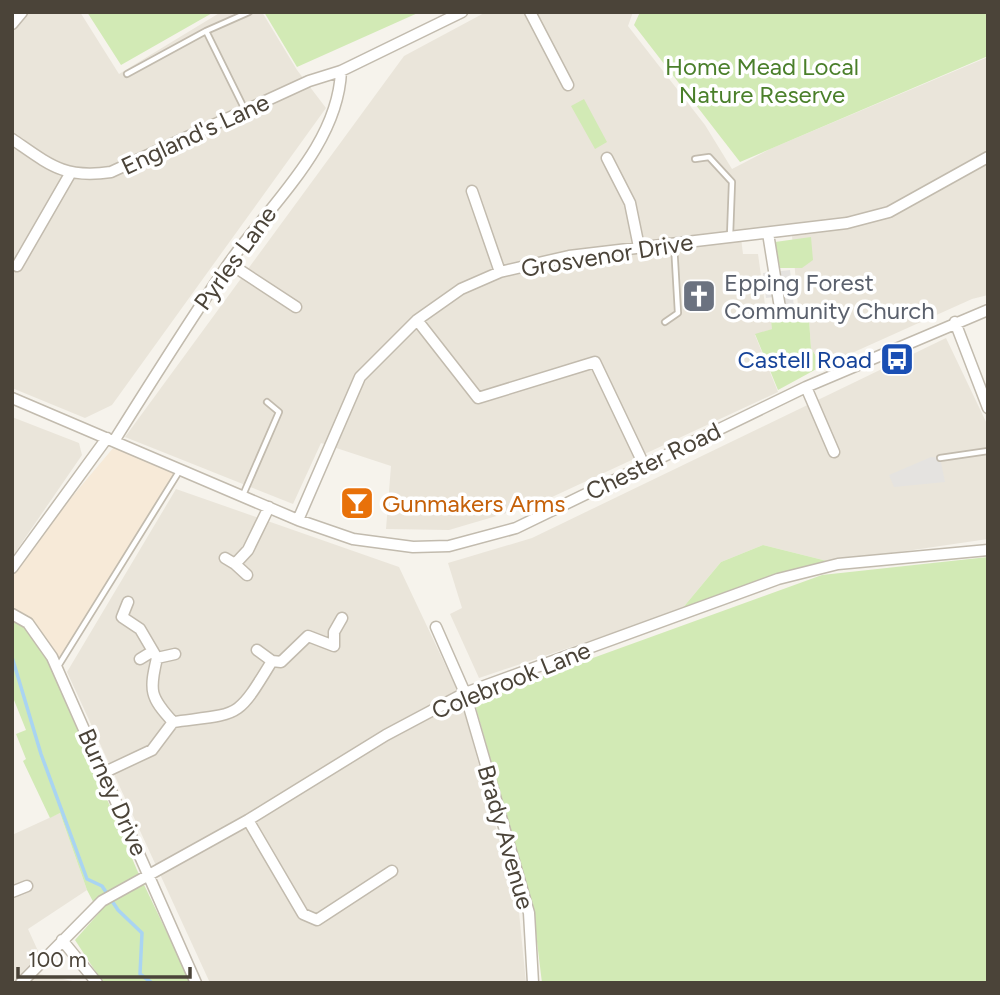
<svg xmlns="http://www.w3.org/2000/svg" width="1000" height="995" viewBox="0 0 1000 995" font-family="Figtree,sans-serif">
  <rect width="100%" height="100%" fill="#f6f3ec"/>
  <path fill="#eae5da" d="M12,12H80L119,74L221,12H262L297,70L326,108L112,405L85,418L12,388Z
    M486,12H633L628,26L705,125L732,169L770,149L988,57V295L972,299L823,366L811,348L809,319L799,318L791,224L740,230L743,254H758L766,312L771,313L772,329L755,335L778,392L537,504L449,530L386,529L391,466L321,443L293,504L125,437L404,56Z
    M946,338L988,426V539L831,562L763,545L721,562L681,610L479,678L450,614L462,608L448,563L532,538Z
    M12,417L79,443L82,455L12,557Z
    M176,489L399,567L460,696L519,912L526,983H210L67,672Z
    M60,813L87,890L28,929L38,951L39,974L82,983H12V835Z"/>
  <path fill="#f7ead8" d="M114,447L180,470L57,668L28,623L12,614V568Z"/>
  <path fill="#d2eab5" d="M87,12H214L121,65Z
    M264,12H420L297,67Z
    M640,12H988V56L740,162L634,25Z
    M584,99L607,142L595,149L571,106Z
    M811,237L813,260L802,268H780L775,242Z
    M799,318L809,319L811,348L822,366L778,390L755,334L772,329L771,321Z
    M763,545L831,562L776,575L681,610L721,562Z
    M988,557V983H542L533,909L474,701L822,575Z
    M12,621L25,628L48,660L137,870L191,983H103L75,940L99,913L87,890L60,813L50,818L23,761L26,759L16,734L26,730L12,695Z"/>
  <path fill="#e5e3e0" d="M790,270L794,307L784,308L782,296L766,298L763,273Z
    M931,457L940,458L945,482L894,487L889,475Z"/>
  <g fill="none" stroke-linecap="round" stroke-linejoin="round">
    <path stroke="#a9d4f2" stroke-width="3.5" d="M12,657L41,754L87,879L102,886L118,910L142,933L140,974L152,983"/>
    <g stroke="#c2bbae" stroke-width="8">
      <path id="service" d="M206,31L245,110
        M127,74L206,31L249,12
        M695,159L709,157L732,182L730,236
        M665,322L678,313L674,244
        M940,458L988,451
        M243,495L279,412L267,402
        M57,668L180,470"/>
    </g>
    <g stroke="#c2bbae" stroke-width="13">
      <path id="minor" d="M530,12L568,85
        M12,24L22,12
        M12,139C50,165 64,179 111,172L309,81L341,71L462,12
        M607,158L630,203L639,247
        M472,191L500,272
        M768,233L780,308
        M229,263L296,307
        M17,266L70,174
        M417,320L478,398L595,362L644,465
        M955,322L988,408
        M806,387L834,452
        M12,398L298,520L353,539L413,547L449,546L516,528L806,387L988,310
        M114,441C151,382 188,323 227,266C268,206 338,147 341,71
        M298,520L360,377L417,320L461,289L500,272L569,256L847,223L889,212L988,157
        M225,558L235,564L248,550L269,507
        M235,564L247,575
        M12,568L107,438
        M128,602L122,617L140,629L157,658
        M12,614L28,623L52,657L196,983
        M436,627L465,693L529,913L533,983
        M257,650L272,661L281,662L308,636L334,646V632L342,618
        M157,658C149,691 150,697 173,722
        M157,658L175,654
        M140,659L153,651
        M103,773L152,750L173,722C241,713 236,720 272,661
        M248,820L303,914L317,920L392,871
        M12,892L27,886
        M62,940L97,983
        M21,983L102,901L248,820L386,735L465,693L778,579L838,564L988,550"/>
    </g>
    <use href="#service" stroke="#fff" stroke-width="4.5"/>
    <use href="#minor" stroke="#fff" stroke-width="10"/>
  </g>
  <defs>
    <g id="church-square" transform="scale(1.75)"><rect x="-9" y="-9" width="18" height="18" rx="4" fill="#6b7280" stroke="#fff"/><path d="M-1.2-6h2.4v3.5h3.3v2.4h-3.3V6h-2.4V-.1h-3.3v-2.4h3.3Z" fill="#fff"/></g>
    <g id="bus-square" transform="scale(1.75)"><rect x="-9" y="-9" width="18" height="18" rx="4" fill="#1a4fb4" stroke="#fff"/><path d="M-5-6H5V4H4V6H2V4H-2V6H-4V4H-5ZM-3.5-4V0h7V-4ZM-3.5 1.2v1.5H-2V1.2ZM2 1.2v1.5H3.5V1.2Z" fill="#fff"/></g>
    <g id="bar-square" transform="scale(1.75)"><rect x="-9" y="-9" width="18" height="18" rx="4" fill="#e8710a" stroke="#fff"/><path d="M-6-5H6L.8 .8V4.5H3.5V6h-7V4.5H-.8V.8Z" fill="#fff"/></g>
  </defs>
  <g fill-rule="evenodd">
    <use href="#church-square" x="699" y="296"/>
    <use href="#bus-square" x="897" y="359"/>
    <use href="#bar-square" x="357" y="503"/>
  </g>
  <g text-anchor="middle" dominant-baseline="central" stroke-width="7" stroke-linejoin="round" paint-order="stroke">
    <g font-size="24" fill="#4a7f2a" stroke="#fff">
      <text x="762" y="66">Home Mead Local<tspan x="762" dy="28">Nature Reserve</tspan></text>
    </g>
    <g font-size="24" fill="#4b4439" stroke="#fff">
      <text transform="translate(195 134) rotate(-25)">England's Lane</text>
      <text transform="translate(607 255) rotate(-9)">Grosvenor Drive</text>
      <text transform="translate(235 258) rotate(-54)">Pyrles Lane</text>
      <text transform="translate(653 461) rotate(-26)">Chester Road</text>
      <text transform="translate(511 680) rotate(-22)">Colebrook Lane</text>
      <text transform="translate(113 792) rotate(66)">Burney Drive</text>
      <text transform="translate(506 837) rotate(74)">Brady Avenue</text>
    </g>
    <g font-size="24" fill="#5b616d" stroke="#fff" text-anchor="start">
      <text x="724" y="282">Epping Forest<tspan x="724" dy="28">Community Church</tspan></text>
    </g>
    <g font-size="24" fill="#164399" stroke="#fff" text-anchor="end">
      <text x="872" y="359">Castell Road</text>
    </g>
    <g font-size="24" fill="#c56008" stroke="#fff" text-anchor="start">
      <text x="382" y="503">Gunmakers Arms</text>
    </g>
  </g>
  <rect width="1000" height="995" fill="none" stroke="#4b4439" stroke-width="28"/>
  <path d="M18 967v10h172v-10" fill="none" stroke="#4b4439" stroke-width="3.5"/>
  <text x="28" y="967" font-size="21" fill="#4b4439" stroke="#ffffff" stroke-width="5" paint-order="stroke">100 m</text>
</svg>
